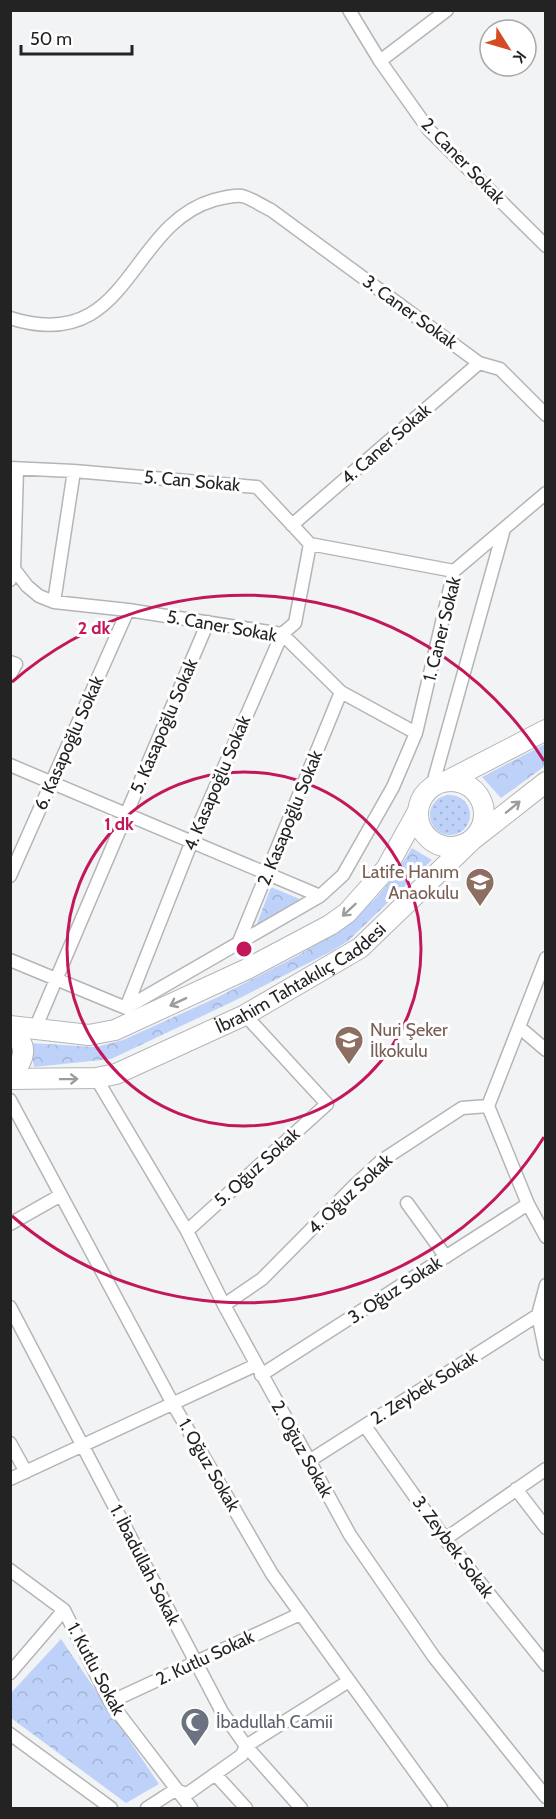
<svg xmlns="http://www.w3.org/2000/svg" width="556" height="1819" viewBox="0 0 556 1819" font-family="Cabin,sans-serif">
  <defs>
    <pattern id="grass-dots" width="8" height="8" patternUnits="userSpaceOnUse" patternTransform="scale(1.5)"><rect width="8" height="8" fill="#bed2f9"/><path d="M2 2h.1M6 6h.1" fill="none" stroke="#a3b4d5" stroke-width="1.8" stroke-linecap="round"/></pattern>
    <pattern id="forest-crowns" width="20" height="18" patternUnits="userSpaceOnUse" patternTransform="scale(1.5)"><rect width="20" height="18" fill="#bed2f9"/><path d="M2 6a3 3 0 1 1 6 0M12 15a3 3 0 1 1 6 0" fill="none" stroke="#a3b4d5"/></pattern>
  </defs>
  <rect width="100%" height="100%" fill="#f2f3f5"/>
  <path fill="url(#grass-dots)" d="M430 815a20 20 0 1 1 40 0a20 20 0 1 1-40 0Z"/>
  <path fill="url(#forest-crowns)" d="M545,744V766L501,798L482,777Z
    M412,848L432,860L348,941L332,951L234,1001L111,1059L34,1067L30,1043L96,1047L123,1040L218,997L299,955L341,929L375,899L392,879Z
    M271,887L300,899L256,926Z
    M61,1639L159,1784L126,1803L11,1718L10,1694Z"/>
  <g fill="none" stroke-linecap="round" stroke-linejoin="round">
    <g stroke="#b4b5b7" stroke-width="15">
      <path id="minor" d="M349,10L380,61L429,130L546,246
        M380,61L447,10
        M10,318C130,356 127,225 214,200C222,198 234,195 242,196C251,198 262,206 271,210L479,363L500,369L546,415
        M10,468L74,471L257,487L310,544L454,571
        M292,525L479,363
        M10,568L14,569L27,586L39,596L54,602L128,610L282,634L341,692L416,733
        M10,580L14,569L17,469
        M54,602L74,471
        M10,662L16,664L10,675
        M10,765L320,896
        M432,787L504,529
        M10,876L128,610
        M238,944L341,692
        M546,958L488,1106L528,1204L546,1237
        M10,960L126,1008L320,896L343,875L393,787L416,733L454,571L546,493
        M126,1008L192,841L282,634L295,623L310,544
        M519,1027L546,1050
        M35,1029L208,622
        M96,1078L187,1231L224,1305L350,1535L434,1657L546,1797
        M10,1100L173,1404L272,1574L441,1808
        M407,1203L446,1257
        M10,1224L61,1195
        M187,1231L327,1104L245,1015
        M546,1285L538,1315L546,1354
        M224,1305L262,1279L353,1187L381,1161L462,1108L488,1106
        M10,1307L222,1712L246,1746L301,1808
        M261,1375L528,1204
        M365,1426L445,1539L546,1665
        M10,1443L26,1472
        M309,1461L538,1315
        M10,1479L256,1365
        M516,1489L546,1528
        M445,1539L546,1469
        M10,1570L64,1610L110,1702L191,1808
        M10,1673L64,1610
        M110,1702L300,1614
        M10,1734L111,1808
        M215,1774L246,1808
        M147,1808L175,1790L187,1794L242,1755L246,1746L349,1681"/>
    </g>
    <g stroke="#b4b5b7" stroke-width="22">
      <g id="primary">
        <path d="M449,780L546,730"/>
        <circle cx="451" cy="814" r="33"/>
        <path d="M10,1026L89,1035L115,1030L247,969L330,925L347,913L386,869L418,811"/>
        <path d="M10,1030C30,1046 25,1059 10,1077"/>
        <path id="s1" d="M10,1079L96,1078L116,1074L245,1015L360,948L472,840L546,782"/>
      </g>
    </g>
    <use href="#minor" stroke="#fff" stroke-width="12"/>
    <use href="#primary" stroke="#fff" stroke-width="20"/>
  </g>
  <defs><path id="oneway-shaft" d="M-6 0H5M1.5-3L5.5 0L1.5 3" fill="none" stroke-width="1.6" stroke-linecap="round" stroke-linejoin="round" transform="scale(1.5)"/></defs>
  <g stroke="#9c9c9c">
    <use href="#oneway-shaft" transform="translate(513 807) rotate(-39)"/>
    <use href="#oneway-shaft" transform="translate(349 910) rotate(137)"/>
    <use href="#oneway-shaft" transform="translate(178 1002) rotate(155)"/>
    <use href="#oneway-shaft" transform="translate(69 1079) rotate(-1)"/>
  </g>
  <g fill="none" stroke="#c2185b" stroke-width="3">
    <circle cx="244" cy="949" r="177"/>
    <path d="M544 1137A354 354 0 0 1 12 1216M12 682A354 354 0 0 1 544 761"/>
  </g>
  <defs>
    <g id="school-pin" transform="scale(1.5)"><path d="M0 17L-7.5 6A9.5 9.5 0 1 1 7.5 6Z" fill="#8d6e63" stroke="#fff"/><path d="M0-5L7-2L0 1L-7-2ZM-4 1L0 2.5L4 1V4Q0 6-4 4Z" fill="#fff"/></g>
    <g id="mosque-pin" transform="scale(1.5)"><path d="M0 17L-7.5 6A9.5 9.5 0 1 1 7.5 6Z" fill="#6b7280" stroke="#fff"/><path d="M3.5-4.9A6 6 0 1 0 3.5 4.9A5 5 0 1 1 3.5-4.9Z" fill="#fff"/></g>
  </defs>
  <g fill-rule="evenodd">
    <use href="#school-pin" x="480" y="882"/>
    <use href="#school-pin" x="349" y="1040"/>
    <use href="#mosque-pin" x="195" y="1722"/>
  </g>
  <g text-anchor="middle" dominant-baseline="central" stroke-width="6" stroke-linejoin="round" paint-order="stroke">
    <g font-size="18" fill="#232324" stroke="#fff">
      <text transform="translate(463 161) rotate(46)">2. Caner Sokak</text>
      <text transform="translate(410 312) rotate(36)">3. Caner Sokak</text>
      <text transform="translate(386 444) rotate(-41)">4. Caner Sokak</text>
      <text transform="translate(192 481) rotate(5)">5. Can Sokak</text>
      <text transform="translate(222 626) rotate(10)">5. Caner Sokak</text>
      <text transform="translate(442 629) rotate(-76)">1. Caner Sokak</text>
      <text transform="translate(164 726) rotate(-67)">5. Kasapoğlu Sokak</text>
      <text transform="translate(69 743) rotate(-66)">6. Kasapoğlu Sokak</text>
      <text transform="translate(217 783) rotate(-67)">4. Kasapoğlu Sokak</text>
      <text transform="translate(290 818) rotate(-68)">2. Kasapoğlu Sokak</text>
      <text stroke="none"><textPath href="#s1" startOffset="315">İbrahim Tahtakılıç Caddesi</textPath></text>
      <text transform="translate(257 1167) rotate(-42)">5. Oğuz Sokak</text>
      <text transform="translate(350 1194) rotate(-43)">4. Oğuz Sokak</text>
      <text transform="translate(395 1290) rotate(-33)">3. Oğuz Sokak</text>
      <text transform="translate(424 1388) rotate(-32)">2. Zeybek Sokak</text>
      <text transform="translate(302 1449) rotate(61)">2. Oğuz Sokak</text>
      <text transform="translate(209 1465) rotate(60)">1. Oğuz Sokak</text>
      <text transform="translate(453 1547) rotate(53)">3. Zeybek Sokak</text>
      <text transform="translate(145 1565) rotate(63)">1. İbadullah Sokak</text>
      <text transform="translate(205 1658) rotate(-25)">2. Kutlu Sokak</text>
      <text transform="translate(96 1669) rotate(62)">1. Kutlu Sokak</text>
    </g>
    <g font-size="18" fill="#785e54" stroke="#fff" text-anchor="end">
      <text x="459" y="872">Latife Hanım<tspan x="459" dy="21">Anaokulu</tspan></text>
      <text x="370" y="1030" text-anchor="start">Nuri Şeker<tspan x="370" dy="21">İlkokulu</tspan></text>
    </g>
    <g font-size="18" fill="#5b616d" stroke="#fff" text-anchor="start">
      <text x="216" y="1722">İbadullah Camii</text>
    </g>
  </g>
  <circle cx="244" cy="949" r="9" fill="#c2185b" stroke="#fff" stroke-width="3"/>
  <g font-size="18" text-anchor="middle" font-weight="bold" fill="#c2185b" stroke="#fff" stroke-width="6" stroke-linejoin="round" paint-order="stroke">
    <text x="94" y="634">2 dk</text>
    <text x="119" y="830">1 dk</text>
  </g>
  <rect width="556" height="1819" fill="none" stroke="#232324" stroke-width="24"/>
  <g transform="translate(508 48) rotate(127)"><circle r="28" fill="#ffffff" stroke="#a7a7a7" stroke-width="1.5"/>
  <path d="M0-4.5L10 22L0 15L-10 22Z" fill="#d54c24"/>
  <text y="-9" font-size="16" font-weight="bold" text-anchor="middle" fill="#232324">K</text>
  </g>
  <path d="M21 45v9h111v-9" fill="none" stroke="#232324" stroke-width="3"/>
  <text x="30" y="45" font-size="18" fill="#232324" stroke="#ffffff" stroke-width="4.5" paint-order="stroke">50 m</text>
</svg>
